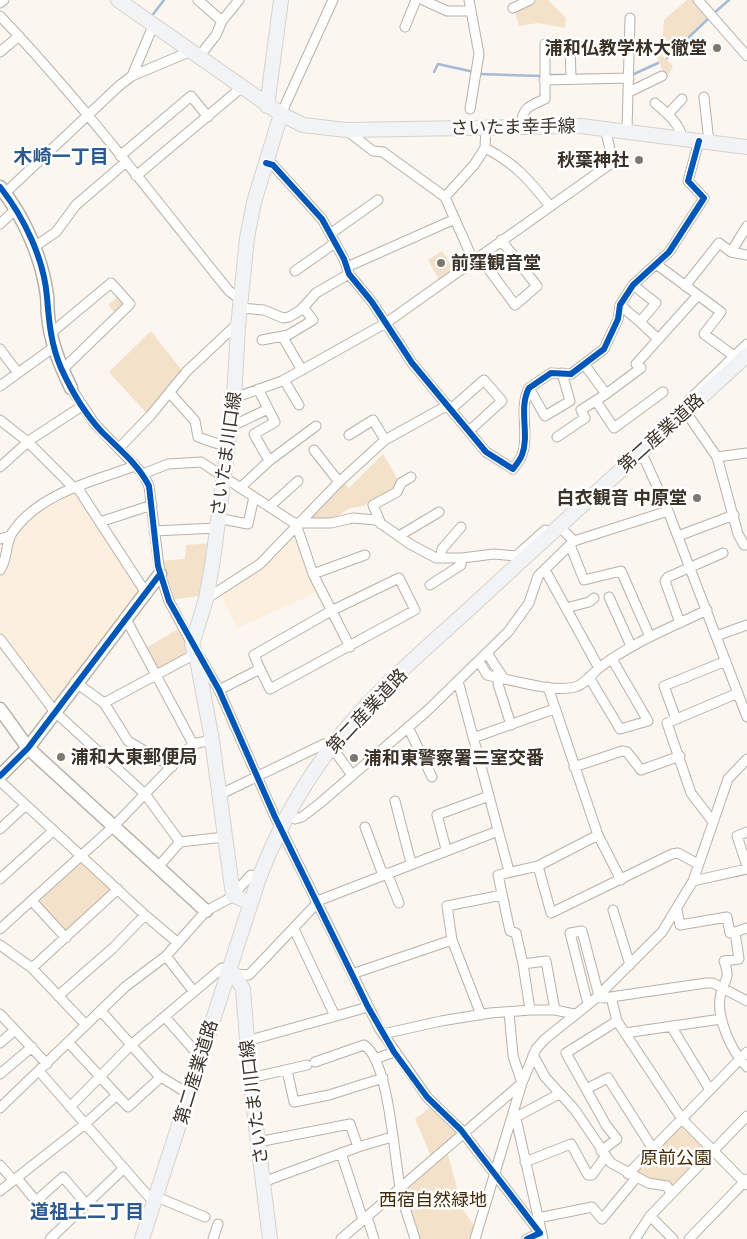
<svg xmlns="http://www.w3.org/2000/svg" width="747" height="1239" viewBox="0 0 747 1239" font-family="Figtree,'Noto Sans JP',sans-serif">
  <rect width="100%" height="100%" fill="#fbf6f0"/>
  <path fill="#fdefde" d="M76,490L141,588L55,705L0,632V576L10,562L17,531L35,511Z
    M293,536L298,537L318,592L237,628L220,593Z"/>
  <path fill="#f4e1ca" d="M538,0H548L566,18L565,28L538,23L519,26L515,11Z
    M687,0H693L708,17L667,56L662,52L664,20Z
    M654,48H660L659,52L673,66L666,80Z
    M442,251L455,270L439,280L428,260Z
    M120,294L127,302L116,314L108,305Z
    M151,331L183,372L148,415L109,372Z
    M383,454L399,482L396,490L363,506L350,508L331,520L305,522L342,481L349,488Z
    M212,543L204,595L172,600L161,561L185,559L186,545Z
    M180,628L191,653L157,673L144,649Z
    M79,861L84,862L112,888L111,892L67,932H63L37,904V900Z
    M432,1106L458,1132L431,1156L415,1119Z
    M682,1123L709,1150L672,1192L634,1174Z
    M447,1151L463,1210L476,1228L473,1239H417L403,1190Z"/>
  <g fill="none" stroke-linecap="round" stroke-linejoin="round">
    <path stroke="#a5bad4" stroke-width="2.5" d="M714,13L729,0
      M151,17L164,0
      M667,58L709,18
      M434,72L438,64L474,72
      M479,74L541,76
      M634,74L658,63
      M550,75H566
      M579,75H592"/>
    <g stroke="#b7b1aa" stroke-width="11">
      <path id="street" d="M198,0L222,21L216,35L198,58
        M423,0L447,11H471
        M469,0L479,54L470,109
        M698,0L747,56
        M0,3L4,0
        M513,8L530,0
        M0,16C82,102 154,198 229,291L241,300
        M222,21L239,0
        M153,26L132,76L189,52
        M405,27L416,0
        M0,52L19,36
        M544,80L629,78
        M629,92L662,76
        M704,97L709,142
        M655,103C665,112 680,123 682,138
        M281,114L333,0
        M668,114L682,99
        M521,126C522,108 529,106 545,99V44L570,43L571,79
        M346,130L373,151L383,152L445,197L473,260
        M627,130L630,18
        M485,148C515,163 529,180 550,206
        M120,156L191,96L208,117
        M266,163L273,165L322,219L344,259L349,274L372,302L412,363L486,452L513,469C516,465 520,460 522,455C530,434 518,409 529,388L551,373L571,374L604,349L618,319L620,305L633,285L669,252L704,198L688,181L699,141
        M136,176L241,88
        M5,193L120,85L132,76
        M445,197L474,165L485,148L486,127
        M0,224L16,209
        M330,234L378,200
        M34,247L56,232L76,205L126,162
        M731,252L747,226
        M479,256L515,305L537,286L501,240
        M656,264L721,312L704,334L734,356
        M347,267L455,219
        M295,271L335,243
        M633,285L656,303L640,322L658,339
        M685,286L719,243L731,252L747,255
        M620,305L640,322
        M240,308L264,310L283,318L289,317L301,310L316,293L349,274
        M51,333L111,283L130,304L62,370
        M282,336L302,370
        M262,340L288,335L313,320L303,307
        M0,349L18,373
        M636,364L698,295
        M284,380L299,405
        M0,386L54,347
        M71,388L94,423L143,474L149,486L160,574L169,601L193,646
        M529,388L545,416L570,401L562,373
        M258,389L275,422L254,434L269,461
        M170,393L195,421L198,437L227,447
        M606,394L641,368
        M234,398L282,381L386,323L613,162L605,128
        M596,401L614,428L663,392
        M688,401L747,344
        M451,409L484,380L502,401L469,431
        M690,418L717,457L738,534L744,545H747
        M0,420L28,442L74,488
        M230,427L268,409
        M349,435L373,420L385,440
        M557,437L585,418L581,410L606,394L584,364
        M119,448L150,416L187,371L235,326L238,327
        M314,450L339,482
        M717,457L747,453
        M645,460L668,511L747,717
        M0,467L30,440L82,406
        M143,474L168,464L201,462L294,523H331L353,518L376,520L410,544L436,558H462L494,554L516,556L545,530
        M77,487L146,593
        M240,488L269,461L316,426
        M269,507L298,481
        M217,518L248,524L254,497
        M100,522L152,505
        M381,524L373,505L397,492L401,483L411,477
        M297,527L313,574L350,647
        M154,531L216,528
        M565,532L574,541L668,511
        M399,536L439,512
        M678,536L734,515
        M0,539L10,536
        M570,545L584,580L621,571L650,637
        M440,558L442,549L461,527
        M0,570C8,559 5,544 12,533C38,494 90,482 132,467L134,464
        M545,570L599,668
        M313,574L365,555
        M430,585L461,565L462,558
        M609,597L631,646
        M206,599L260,564L339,482L385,440L448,405
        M566,608L589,602L594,598
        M125,617L193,744
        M680,623L665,581L668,577L723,553
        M716,636L747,625
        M0,639L55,712L145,794L180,842L224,837
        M487,653L504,679C526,683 553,692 575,687C584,685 592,674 599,668C631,643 670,628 707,610
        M200,657L219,690L275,817L379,1028L427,1097L461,1130L540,1233L527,1239
        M479,661L487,675L504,679
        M589,677L620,729L648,721L612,659
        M500,678L498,684L511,725
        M75,682L104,703L128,741L172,767
        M548,687L598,835L621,880
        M219,690L260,669L270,689L415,610L399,578L331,611L254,655L260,669
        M104,703L195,654
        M676,719L664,686L726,661
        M408,727L432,777
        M473,738L554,709
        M336,753L352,775
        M574,767L622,751L627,752L641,770L680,756
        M0,781L145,915L178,943
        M219,795L324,744L330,748
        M489,796L509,871
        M395,801L411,863
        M295,819L302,817L319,804L427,711L508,632L529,603L538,576L574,541
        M713,822L691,793L667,723L738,693
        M365,827L383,875
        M0,829L26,805
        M747,832L737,836L747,866
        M446,849L437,815L489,796L458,681
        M538,866L551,913L672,854L678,853L698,864
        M158,867L180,842
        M387,873L399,903
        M0,879L53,831
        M693,881L747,869
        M233,895L251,875L259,878
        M32,901L66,938
        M613,910L630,965
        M677,910L680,925L727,917L730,933L735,932
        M747,928L735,932L739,959L724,961C732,982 722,980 720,998C717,1020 732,1052 747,1067
        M0,929L114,826L193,744L212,740
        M294,929L335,1016
        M0,945L32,968L86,1025
        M166,956L194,992
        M523,964L546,961L555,1010
        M32,968L118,889
        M236,974L249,975L320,900L498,831
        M352,974L452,940
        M58,996L113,948L145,915
        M611,997L617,1021L682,1119L747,1185
        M588,1004L570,933L582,931L599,996L604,998L706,983H713L747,1001
        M530,1010L523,964L516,933L510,931L498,875L538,866L598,835
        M101,1011L158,1075L190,1095
        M0,1014L47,1064
        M481,1015L452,940L447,906L502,895
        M165,1017L201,1058
        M671,1026L710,1090
        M625,1033L721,1019
        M383,1034L441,1021L490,1013L530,1010H555L574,1014
        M247,1041L368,1007
        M0,1043L15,1030
        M69,1043L128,1107L161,1077
        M533,1055L545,1077L575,1110L611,1163L648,1183L667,1186L671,1194
        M375,1059L394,1052
        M315,1062L364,1045C389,1060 394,1157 400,1187C403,1205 410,1222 415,1239
        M287,1070L294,1102L329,1095L383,1078
        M39,1071L150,1198L155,1200
        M0,1074L32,1047
        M250,1078L307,1065
        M586,1089L608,1078L653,1149
        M70,1107L131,1045L222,968L228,970
        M0,1108L125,987L166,956L206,911L234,896
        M515,1114L543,1239
        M516,1117L559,1094
        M258,1142L350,1124L358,1147
        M601,1151L617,1139L606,1125L566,1053L617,1021
        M341,1153L363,1220
        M525,1162L571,1144L588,1175H592L605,1157
        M0,1165L13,1180
        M628,1174L747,1052
        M17,1178L36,1201L63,1177L86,1204
        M263,1182L358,1147L392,1137
        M0,1191L85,1124L117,1095
        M164,1200L205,1217
        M650,1216L673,1239
        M367,1217L374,1239
        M538,1218L592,1207L602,1219L636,1178
        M50,1239L123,1169
        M213,1239L218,1224
        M341,1239L522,1083L536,1049L545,1039L595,999L662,932L693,881L728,779L747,759
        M475,1239L522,1083L513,1056L509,1012
        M635,1239L650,1216L747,1116
        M689,1239L747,1179"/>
    </g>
    <g stroke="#b7b1aa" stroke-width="15">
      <path id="secondary" d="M0,187C24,217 42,257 47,296C48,302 47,308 48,315C50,341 60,365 71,388
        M0,709L28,748L206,911
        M0,776L28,748L160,574"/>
    </g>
    <g stroke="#d6d3ce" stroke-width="16">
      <path id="primary" d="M118,0L281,114L303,125L346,130L581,126L747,147
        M267,106L281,0
        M250,903L233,895L212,740L197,659L192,645L206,599L213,560L234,398L238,327L247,238L254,202L281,114
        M228,970L235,975L243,989L250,1078L270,1239
        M142,1239L259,878C277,832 300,788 330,749C374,689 439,638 493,587C577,509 663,433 747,355"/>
    </g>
    <use href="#street" stroke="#fefefd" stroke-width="9"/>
    <use href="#secondary" stroke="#fefefd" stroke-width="12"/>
    <use href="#primary" stroke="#f2f3f5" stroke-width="14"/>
    <g stroke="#fff" stroke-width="9">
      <path id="cycleway" d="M266,163L273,165L322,219L344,259L349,274L372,302L412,363L486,452L513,469C516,465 520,460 522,455C530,434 518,409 529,388L551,373L571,374L604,349L618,319L620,305L633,285L669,252L704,198L688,181L699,141
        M0,187C24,217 44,259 47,297C49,322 51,345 61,368C71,390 85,414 102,432C119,449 138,464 149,486L158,566L169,601L219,690L275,817L368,1007L394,1052L427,1097L461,1130L540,1233L527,1239
        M0,776L28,748L160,574"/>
    </g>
    <use href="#cycleway" stroke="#0057b8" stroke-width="6"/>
  </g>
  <g fill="#7e776e" stroke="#fff" stroke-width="2">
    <circle cx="717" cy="48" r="5"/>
    <circle cx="639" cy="160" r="5"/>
    <circle cx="441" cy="263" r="5"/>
    <circle cx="697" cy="498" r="5"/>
    <circle cx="61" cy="757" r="5"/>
    <circle cx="354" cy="758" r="5"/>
  </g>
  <g text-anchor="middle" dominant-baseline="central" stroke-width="5" stroke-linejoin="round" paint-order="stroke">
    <g font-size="18" font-weight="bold" fill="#3b3228" stroke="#fff" text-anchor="end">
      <text x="707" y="48">浦和仏教学林大徹堂</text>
      <text x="629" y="160">秋葉神社</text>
      <text x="451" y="263" text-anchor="start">前窪観音堂</text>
      <text x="687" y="498">白衣観音 中原堂</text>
      <text x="71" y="757" text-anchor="start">浦和大東郵便局</text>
      <text x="364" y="758" text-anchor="start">浦和東警察署三室交番</text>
    </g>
    <g font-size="18" fill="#3b3228" stroke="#fff">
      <text transform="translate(513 127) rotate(-1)">さいたま幸手線</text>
      <text transform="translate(661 433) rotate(-42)">第二産業道路</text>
      <text transform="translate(226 454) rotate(-82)">さいたま川口線</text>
      <text transform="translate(367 711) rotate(-47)">第二産業道路</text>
      <text transform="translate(196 1072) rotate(-73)">第二産業道路</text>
      <text transform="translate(254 1102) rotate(-97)">さいたま川口線</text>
    </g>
    <g font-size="18" fill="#432a08" stroke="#fff">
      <text x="676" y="1158">原前公園</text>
      <text x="433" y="1200">西宿自然緑地</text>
    </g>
    <g font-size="19" font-weight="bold" fill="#2c598e" stroke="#fff">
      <text x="61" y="156">木崎一丁目</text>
      <text x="87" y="1211">道祖土二丁目</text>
    </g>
  </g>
</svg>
